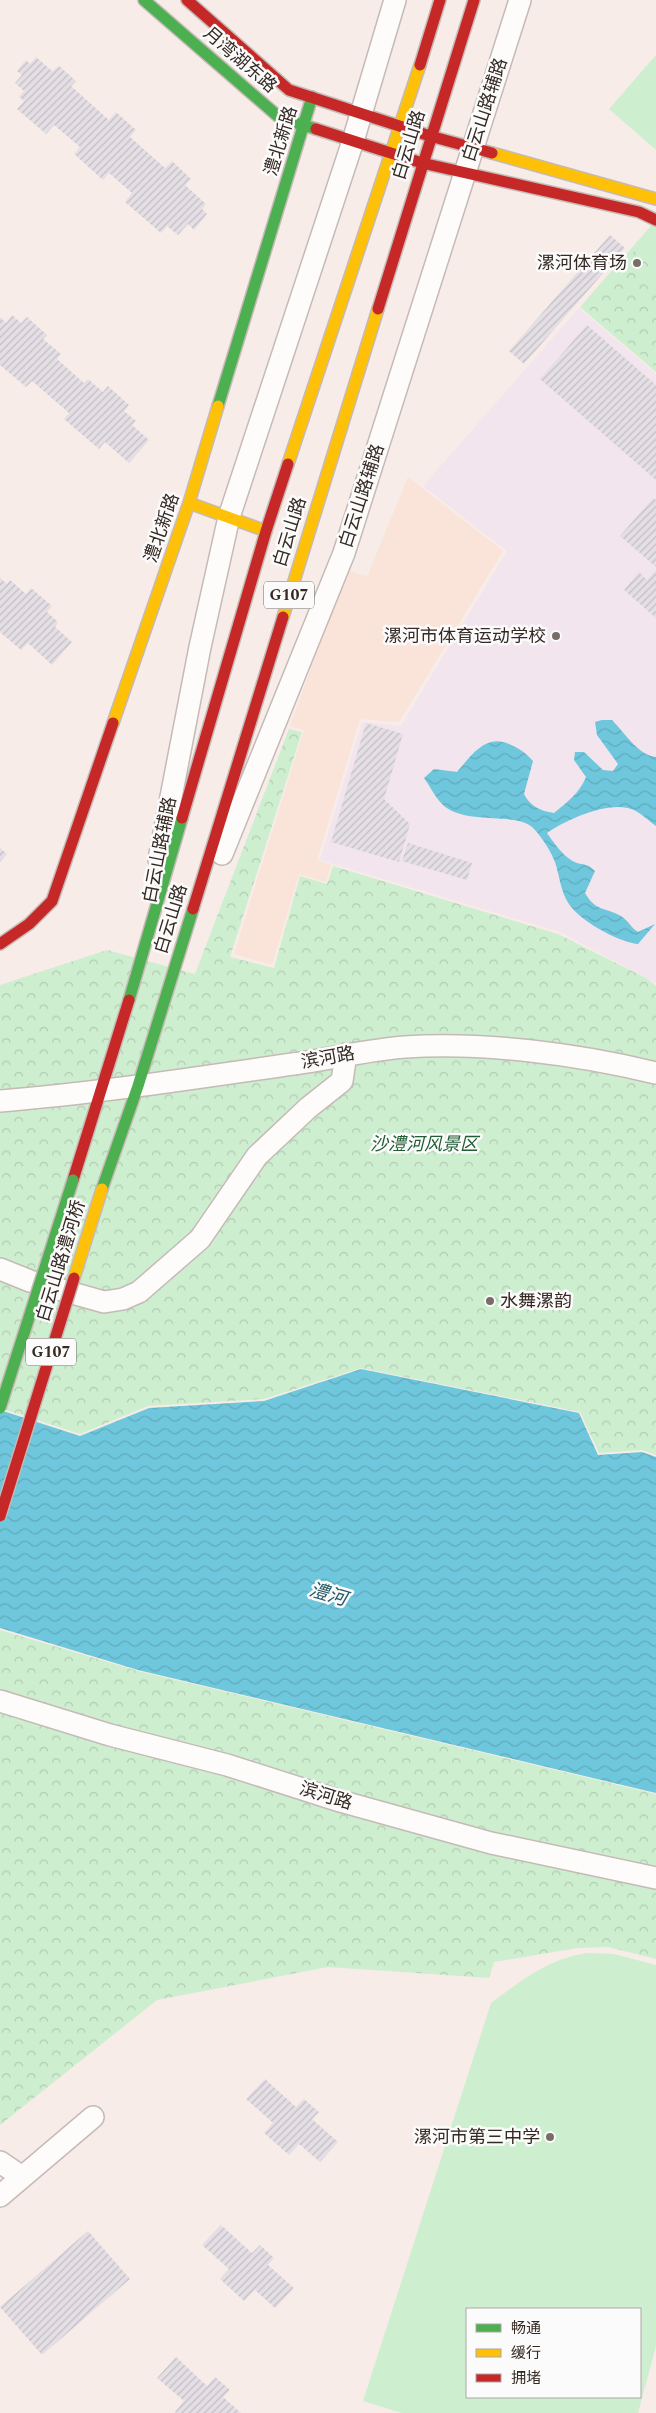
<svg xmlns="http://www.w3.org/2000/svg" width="656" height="2413" viewBox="0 0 656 2413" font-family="Spectral,'Noto Sans SC',serif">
  <defs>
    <pattern id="forest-crowns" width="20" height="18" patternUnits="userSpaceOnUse" patternTransform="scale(1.25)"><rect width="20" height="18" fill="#ceeed0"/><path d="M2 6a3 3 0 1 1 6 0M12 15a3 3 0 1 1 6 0" fill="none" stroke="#b2ccb2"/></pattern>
    <pattern id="water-waves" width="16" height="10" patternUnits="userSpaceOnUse" patternTransform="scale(1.25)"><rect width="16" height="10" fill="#6ec7dc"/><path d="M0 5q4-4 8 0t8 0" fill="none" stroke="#60abbc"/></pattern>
    <pattern id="building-hatch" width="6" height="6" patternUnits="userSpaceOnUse" patternTransform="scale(1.25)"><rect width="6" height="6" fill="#e4dee5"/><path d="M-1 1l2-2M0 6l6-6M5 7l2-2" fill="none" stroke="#c4bec4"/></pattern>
  </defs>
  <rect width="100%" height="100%" fill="#f7ece7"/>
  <path fill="#fae3d8" d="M408,477L503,551L399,722L360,719L317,860L331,865L326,882L299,874L272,965L234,954L304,730L290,726L347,570L367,577Z"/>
  <path fill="#f2e5ed" d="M579,308L656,374V983L560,932L320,860L362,722L401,726L507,551L423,486Z"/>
  <path fill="#ceeed0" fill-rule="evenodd" d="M656,55V150L609,109Z
    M656,220V372L580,307Z
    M587,1953L614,1954L656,1965V2346L638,2413H402L363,2401L491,2003C524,1979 546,1960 587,1953ZM467,2309H640V2397H467Z"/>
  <path fill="url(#forest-crowns)" d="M636,249L652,263L639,279L656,294V368L585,306Z
    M289,729L302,732L230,957L274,968L300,876L327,884L333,866L558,934L648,979L656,986V1455L642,1450L599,1453L580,1412L361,1368L264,1399L148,1406L80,1434L0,1408V985L107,950L195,974Z
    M0,1630L138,1671L656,1794V1959L608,1947L577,1948L494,1962L489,1978L328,1967L157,2000L0,2125Z"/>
  <path fill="url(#water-waves)" d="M602,720H612C624,732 639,756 656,757V826C649,821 642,814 634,810C611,799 565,820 547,833C554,843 565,859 577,863C585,865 588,864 595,871L585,893C596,912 605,907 621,916C628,920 631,928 638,932L655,924L638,944C618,942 575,919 566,899C560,887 559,874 555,862C552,853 540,834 532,827C515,812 467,825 444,806C436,799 430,786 424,778L434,769L457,772C471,756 486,732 511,745C520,749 526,753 533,761L524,794C530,806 540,811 554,813C567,802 579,794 586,777L574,760L575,752H584L603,770L613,771L618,764L597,735L595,722Z
    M361,1369L579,1413L598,1455L642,1452L656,1457V1793L138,1670L0,1628V1410L80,1436L149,1408L264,1401Z"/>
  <path fill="url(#building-hatch)" d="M36,57L52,71L59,66L76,81L71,86L109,120L116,112L136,130L130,137L165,168L172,161L191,179L185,185L206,204L202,209L207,214L194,230L188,224L178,235L167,226L161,233L125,202L132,193L109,173L103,180L74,154L80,147L54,125L46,134L17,109L24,101L19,97L24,91L15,83L22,75L17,71L26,60L30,64Z
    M610,235L625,248L524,364L509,351Z
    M12,315L21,323L27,317L47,335L43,339L61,354L57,359L84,383L88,379L103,392L108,386L129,405L124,411L136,421L132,425L149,440L129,463L105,442L99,449L64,419L69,413L32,381L26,387L0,365V317L6,323Z
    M587,325L656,385V480L540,379Z
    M653,498L656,500V567L620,536Z
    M656,570V618L624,590L639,572L647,580Z
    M0,578L7,584L10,580L26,594L31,588L52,606L47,612L58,622L55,627L72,642L52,665L28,643L21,650L0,632Z
    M366,723L403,734L384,799L410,824L399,862L331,842Z
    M408,843L472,863L467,880L402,861Z
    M0,848L7,854L0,862Z
    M265,2079L296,2107L304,2099L319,2112L312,2119L338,2142L320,2162L299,2144L289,2155L264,2133L273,2123L246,2099Z
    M221,2225L252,2253L260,2245L274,2258L268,2265L294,2288L275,2308L255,2290L244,2301L220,2279L229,2269L202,2245Z
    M88,2231L130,2279L42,2355L0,2307Z
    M176,2357L207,2386L215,2377L230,2390L223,2397L241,2413H176L175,2412L184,2401L157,2378Z"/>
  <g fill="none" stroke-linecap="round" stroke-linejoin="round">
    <g stroke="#c5bab6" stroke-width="24">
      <path id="street" d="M222,854L344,553L520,0
        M159,859L200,647L229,517L353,141L395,0
        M0,1101C98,1093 195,1078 293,1064C330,1059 367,1050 405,1047C485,1042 578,1054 656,1073
        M0,1269L30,1281L104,1302L123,1299L139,1292L200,1239L257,1156L308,1108L342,1081L346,1054
        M0,1701L110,1735L227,1765L340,1801L491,1843L656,1878
        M0,2162L22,2177
        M0,2196L93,2117"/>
    </g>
    <g stroke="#c5bab6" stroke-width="14">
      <path id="fast" d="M144,0L280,118L316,129
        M218,406L312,97
        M129,1000L182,818
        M102,1189L138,1086L193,909"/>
    </g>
    <g stroke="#c5bab6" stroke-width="14">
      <path id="slow" d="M492,153L656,199
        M288,464L420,65
        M189,503L266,531
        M283,617L378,309
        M113,723L189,503L218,406"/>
    </g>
    <g stroke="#c5bab6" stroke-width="14">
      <path id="jam" d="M187,0L289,90L430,136L492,153
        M420,65L440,0
        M316,129L422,163L639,212L656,220
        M378,309L474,0
        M182,818L266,531L288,464
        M193,909L283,617
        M0,944L29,924L52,901L113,723
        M73,1180L129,1000"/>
    </g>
    <use href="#street" stroke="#fefcfb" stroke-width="21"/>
    <use href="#fast" stroke="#4caf50" stroke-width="11"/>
    <use href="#slow" stroke="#ffc107" stroke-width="11"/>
    <use href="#jam" stroke="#c62828" stroke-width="11"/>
    <g stroke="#c5bab6" stroke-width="14" stroke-linecap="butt">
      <path id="fast-bridge" d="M0,1408L73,1180"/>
    </g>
    <g stroke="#c5bab6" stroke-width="14" stroke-linecap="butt">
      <path id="slow-bridge" d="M74,1278L102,1189"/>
    </g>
    <g stroke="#c5bab6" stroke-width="14" stroke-linecap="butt">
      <path id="jam-bridge" d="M0,1516L74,1278"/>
    </g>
    <use href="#fast-bridge" stroke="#4caf50" stroke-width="11"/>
    <use href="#slow-bridge" stroke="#ffc107" stroke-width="11"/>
    <use href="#jam-bridge" stroke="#c62828" stroke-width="11"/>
  </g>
  <g fill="#796d68" stroke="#fbfbfb" stroke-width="2">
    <circle cx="637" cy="263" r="5"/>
    <circle cx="556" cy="636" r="5"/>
    <circle cx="490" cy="1301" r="5"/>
    <circle cx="550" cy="2137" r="5"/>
  </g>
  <g text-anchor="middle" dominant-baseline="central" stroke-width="5" stroke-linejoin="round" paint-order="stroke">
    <g fill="#fbfbfb" stroke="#706864" stroke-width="1">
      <rect x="264" y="581.5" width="50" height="27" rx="4"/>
      <rect x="26" y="1338.5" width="50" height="27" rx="4"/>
    </g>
    <g font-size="16" font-weight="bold" fill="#352923">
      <text x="289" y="595">G107</text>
      <text x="51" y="1352">G107</text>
    </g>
    <g font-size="18" fill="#352923" stroke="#fbfbfb">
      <text transform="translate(240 60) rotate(41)">月湾湖东路</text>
      <text transform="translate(485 110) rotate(-72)">白云山路辅路</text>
      <text transform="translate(281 141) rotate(-73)">澧北新路</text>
      <text transform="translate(409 145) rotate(-73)">白云山路</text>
      <text transform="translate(362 496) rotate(-72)">白云山路辅路</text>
      <text transform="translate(162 528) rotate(-71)">澧北新路</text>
      <text transform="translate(290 532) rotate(-73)">白云山路</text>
      <text transform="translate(160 850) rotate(-79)">白云山路辅路</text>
      <text transform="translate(171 919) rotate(-73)">白云山路</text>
      <text transform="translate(328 1058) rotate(-10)">滨河路</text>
      <text transform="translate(61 1261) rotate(-73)">白云山路澧河桥</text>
      <text transform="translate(326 1796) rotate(17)">滨河路</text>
    </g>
    <g font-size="18" fill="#352923" stroke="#fbfbfb" text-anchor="end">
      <text x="627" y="263">漯河体育场</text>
      <text x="546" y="636">漯河市体育运动学校</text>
      <text x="500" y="1301" text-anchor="start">水舞漯韵</text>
      <text x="540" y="2137">漯河市第三中学</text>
    </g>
    <g font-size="18" font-style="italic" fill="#215c35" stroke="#fbfbfb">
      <text x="424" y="1144">沙澧河风景区</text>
    </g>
    <g font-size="19" font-style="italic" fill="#255967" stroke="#fbfbfb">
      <text transform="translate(328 1595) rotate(16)">澧河</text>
    </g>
  </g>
  <rect x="466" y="2308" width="175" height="90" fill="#fbfbfb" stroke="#aca7a5"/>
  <rect x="476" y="2324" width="25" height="8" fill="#4caf50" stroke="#aca7a5"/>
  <text x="511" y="2333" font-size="15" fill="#352923">畅通</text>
  <rect x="476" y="2349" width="25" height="8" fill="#ffc107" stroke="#aca7a5"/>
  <text x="511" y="2358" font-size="15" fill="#352923">缓行</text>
  <rect x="476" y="2374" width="25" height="8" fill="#c62828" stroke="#aca7a5"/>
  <text x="511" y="2383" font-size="15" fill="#352923">拥堵</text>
</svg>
